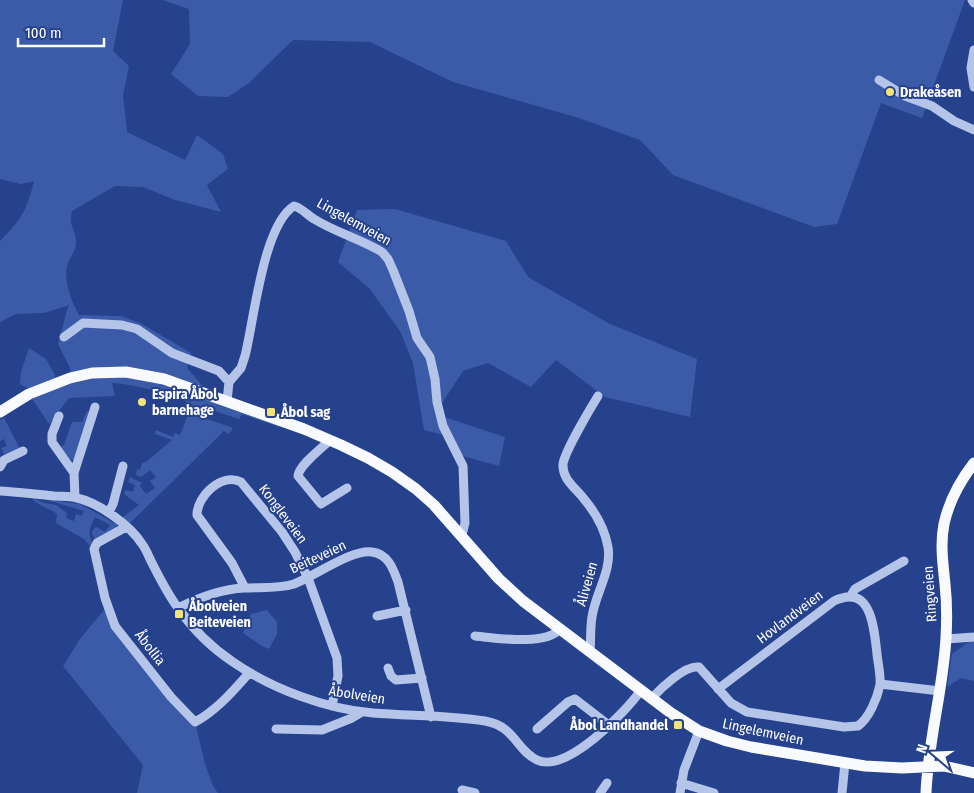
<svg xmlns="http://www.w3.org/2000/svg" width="974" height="793" viewBox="0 0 974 793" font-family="'Fira Sans Condensed',sans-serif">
  <rect width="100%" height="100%" fill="#26428c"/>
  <path fill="#3b5ba9" d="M0,0H123L113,51L129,66L123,95L127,132L185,160L197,135L223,154L228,169L207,185L221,212L175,200L143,187L115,186L72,211C68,225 75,228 76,241C77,251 69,257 67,266C64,283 71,300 79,315L121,316L142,324L191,353L187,368L201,384L203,392L282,421L279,427L242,414L239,419L206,408H204L198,416L233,428L229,434L224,431L126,527L119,520L139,505L124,494L126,490L133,492L135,485L128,482L130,477L142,483L140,486L146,494L155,488L150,481L156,477L150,470L141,477L136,475L137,469L140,470L142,463L146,462L172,440L155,434L156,430L173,437L175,433L180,435L192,404L174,397L166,401L168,395C150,389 131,384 112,383L115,396L69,398L49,424L29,394L70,378V368L58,344L68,307L70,305L44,313L16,314L0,322V241C21,220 27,210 34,181L21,184L0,179Z
    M163,0H965L922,118L881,103L837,224L814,227L673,175L640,140L579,118L453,82L370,42L293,40L249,83L228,97L198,96L171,74L190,44L189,9Z
    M395,209L506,241L528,277L610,324L697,359L690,417L605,397L556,360L531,387L488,363L463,371L442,403L441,416L505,437L499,466L452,453L444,435L424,430L413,363L400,331L369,288L338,262L357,210Z
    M29,348L46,359L55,375V378L29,389L20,384L21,372Z
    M87,411L90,412L75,459L71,460L60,447L64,445L72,422H82Z
    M4,418L20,449L5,456L1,448L7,446L4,439L0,441V420Z
    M33,498L44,503L56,505L67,513L66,518L74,521L76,514L82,516L84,511L44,499L80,504L116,524L118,528L95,540L92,533L94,528L97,527L105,532L110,525L95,517C90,528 87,532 93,544L90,546L84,539L56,523L57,514C49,508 41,507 33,500Z
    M108,605L115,626L195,722L205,764L213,786L218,793H137L143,765L63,666L80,639Z
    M267,610L277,622V634L269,649L262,646L243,633L251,614Z
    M974,638V681L961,678L947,687L952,654Z"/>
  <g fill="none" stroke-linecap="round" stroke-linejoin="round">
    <path stroke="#b5c5ea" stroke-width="9" d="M972,0L974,3
      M974,50L971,68L974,87
      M879,80L905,96L932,106L954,121L974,130
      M64,337L83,323L122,325L137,329L172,353L219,371L229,382L227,401
      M229,382L241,368L245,356C254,321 263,225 294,206C302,208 307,215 314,219C335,232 360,239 382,252L388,259L393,270L409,311L417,338L430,357L435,379L437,402L443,426L463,466L465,523L462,535
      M59,416L52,434V442L74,473
      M330,440C322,448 299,465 298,476L321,504L347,488
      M0,467L4,460L23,451
      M0,491C18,492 36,494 54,496C61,496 70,496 77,498C99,503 130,525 142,544C146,549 148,555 151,561C159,577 167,593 178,608C192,628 212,648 233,662C272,689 326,709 373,713C410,716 448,715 485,721C515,726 516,750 537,760C566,774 626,712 641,690
      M75,497L74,473L95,407
      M109,512L113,504L123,466
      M126,527L97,543L94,549L105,598L115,626L171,697L195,722C217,710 233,691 249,673
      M245,588L232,563L197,515C197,496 222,472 241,482L282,532L295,552L308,578L337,658L338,676L332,706
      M850,597L855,589L904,561
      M178,608C198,598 221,589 244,588C261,587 278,589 294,584C315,576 352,549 372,552C388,554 393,568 398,582L431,717
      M377,616L406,610
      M475,636C496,638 545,646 560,629
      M946,639L974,637
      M590,652C591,640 590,629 592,617C595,594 612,571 608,547C605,530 595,512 584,499C576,488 562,480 563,464C565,451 590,409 598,396
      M388,668L391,676L396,680L422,678
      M880,684L940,691
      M652,698C661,688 685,665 699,667L731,703L747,712L844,727L858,726C869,718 877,699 880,685C881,676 878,664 877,654C874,629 872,583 834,601L718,689
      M276,729L322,730L352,718L362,712
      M537,729L568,702L575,699L610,726
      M681,783L714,793
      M462,790L475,793
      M600,793L607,783
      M680,793L684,770L699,731
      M842,793L845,763"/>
    <path stroke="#f9fafe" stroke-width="11" d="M0,412L29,394L70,378L92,373L126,372L164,379L304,429L341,445L368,458L392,472L416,489L434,505L499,579L523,601L671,713L699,731L727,741L751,747L865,766L902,768L944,766L974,773
      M926,793C928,741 943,690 946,638C947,620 947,602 945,584C943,564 940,544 944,524C949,501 960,481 974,463"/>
  </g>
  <g fill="#f3e47a" stroke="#26428c" stroke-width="2">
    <circle cx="890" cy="92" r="5"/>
    <circle cx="142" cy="402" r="5"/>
    <rect x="266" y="407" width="10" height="10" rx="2.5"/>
    <rect x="174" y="609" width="10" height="10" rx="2.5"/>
    <rect x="673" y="720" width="10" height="10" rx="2.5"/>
  </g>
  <g text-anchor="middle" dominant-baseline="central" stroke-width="4" stroke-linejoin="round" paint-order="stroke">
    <g font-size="14" font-weight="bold" fill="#fff" stroke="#26428c" text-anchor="start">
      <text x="900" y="92">Drakeåsen</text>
      <text x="152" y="394">Espira Åbol<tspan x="152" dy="16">barnehage</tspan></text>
      <text x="281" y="412">Åbol sag</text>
      <text x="189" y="606">Åbolveien<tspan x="189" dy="16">Beiteveien</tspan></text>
      <text x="668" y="725" text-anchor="end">Åbol Landhandel</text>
    </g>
    <g font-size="14" fill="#fff" stroke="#26428c">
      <text transform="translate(354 222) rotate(29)">Lingelemveien</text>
      <text transform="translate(283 514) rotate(53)">Kongleveien</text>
      <text transform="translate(318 557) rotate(-25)">Beiteveien</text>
      <text transform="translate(587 584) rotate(-74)">Åliveien</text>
      <text transform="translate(930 594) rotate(-94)">Ringveien</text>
      <text transform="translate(790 617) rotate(-37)">Hovlandveien</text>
      <text transform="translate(150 648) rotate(52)">Åbollia</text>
      <text transform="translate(357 695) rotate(9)">Åbolveien</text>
      <text transform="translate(763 732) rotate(12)">Lingelemveien</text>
    </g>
  </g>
  <g transform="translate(934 753) rotate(289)" stroke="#26428c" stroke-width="4" paint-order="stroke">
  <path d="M0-4L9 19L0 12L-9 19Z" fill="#ffffff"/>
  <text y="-8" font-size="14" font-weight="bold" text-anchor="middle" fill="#ffffff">N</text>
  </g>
  <path d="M18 38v8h86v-8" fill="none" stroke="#ffffff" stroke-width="2.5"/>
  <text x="25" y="38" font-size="15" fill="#ffffff" stroke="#26428c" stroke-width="4" paint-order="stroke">100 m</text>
</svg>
